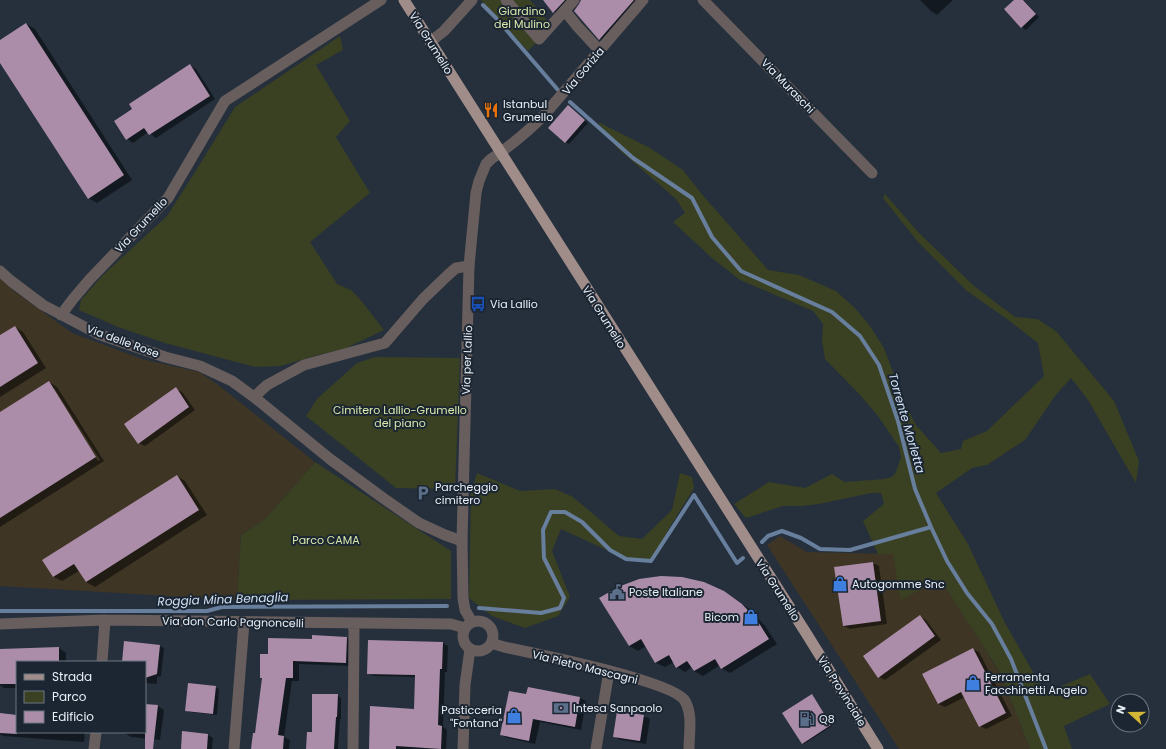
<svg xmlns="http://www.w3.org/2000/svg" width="1166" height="749" viewBox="0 0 1166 749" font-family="Poppins,sans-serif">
  <rect width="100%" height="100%" fill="#25303c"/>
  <path fill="#3e3524" d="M0,277L14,291L72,333L142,359L199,372L217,384L315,462L265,519L241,535L237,600L0,586Z
    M780,536L807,552L893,554L940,579L1001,674L1030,749H899L767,545Z"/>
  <path fill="#3a4022" d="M481,0H530L552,26L528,51Z
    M340,36L343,50L316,65L350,121L336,137L370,193L310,242L337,284L351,290L359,298L384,330L344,349L318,355L281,366L255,367L165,343L118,327L79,310L81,300L103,275L167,216L195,172L235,107Z
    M598,122L650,148L683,170L704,197L723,218L768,270L799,275L836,291L855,308L870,326L884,348L904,402L916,425L941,453L961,449L963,441L987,431L1044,376L1038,343L1007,319L967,291L918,242L883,198L885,194L919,233L974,286L1015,317L1037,319L1056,331L1114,401L1139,461L1136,483L1088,400L1071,378L1055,396L1025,440L987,465L972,468L936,493L968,544L1005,623L1045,693L1090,674L1110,704L1064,726L1072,749H1030L1001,674L940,579L901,600L893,554H878L863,521L884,504L881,493H871L819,504L801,506H783L746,518L734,504L769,482L805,488L832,474L845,482L884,479L892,477L896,472L901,457L899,447L878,416L860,395L825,359L822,340L823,324L813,311L740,280L712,258L673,222L685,213L676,199L617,148Z
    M375,357L460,358L455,489L396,488L306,416L317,399L357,363Z
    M315,462L451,551V599L237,600L241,535L265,519Z
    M477,473L520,491L555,489L573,497L619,536L642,539L672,510L680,473L692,477L694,488L671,525L651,561L626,559L561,529L552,551L570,597L558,616L525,628L492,616L469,598L471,493Z"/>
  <path fill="#0007" fill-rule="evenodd" d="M545,0H570L558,14L554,12Z
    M600,0H640L604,41L600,39L575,11Z
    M920,0H953L937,15L931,11Z
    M1015,0H1024L1039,17L1026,30L1022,27L1005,9Z
    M27,24L35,29L132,180L97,203L88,198L0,61V42Z
    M190,65L196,69L215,99L156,138L148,132L133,143L127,139L133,109Z
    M572,109L588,123L569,144L565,142Z
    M15,327L23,332L46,368L0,397V336Z
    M49,382L57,387L104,461L0,527V413ZM52,388H54L100,460L98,461Z
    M176,389L182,392L195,410L145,446L139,443Z
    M177,476L185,481L207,515L95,587L86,582L79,571L62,581L54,577L43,560Z
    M873,563L879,566L887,624L850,629L844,626Z
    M724,592L751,610L765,626L777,644L730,673L721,668L720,665L703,676L694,671L692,667L685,672L677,667L674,662L665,667L656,663L646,646L638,651L629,646Z
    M920,616L926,620L941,640L885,680L879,677Z
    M347,638L353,641L352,666L299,664V681H292L284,737L290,740L289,749H252L269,655L313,640Z
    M125,642L160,646L164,648L161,676L157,677V684L145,683V662H123Z
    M443,643L448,646L447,672H445L443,727L447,730L446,749H370L415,710L416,677L374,676L368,673Z
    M59,648L66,653V662H17V688H4L0,685V650Z
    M973,649L979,652L1012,716L986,729L980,726L965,697L945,707L938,704Z
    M215,687L219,689L217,715L190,712L186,710Z
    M528,688L580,698L586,701L581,730L540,722L535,744L508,738L501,735L527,695Z
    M337,695L341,698V719H340L338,749H307L313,733Z
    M812,695L813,696L832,726L804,744L803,743Z
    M145,705L158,706L164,710L160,740L131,737L125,733V732H145Z
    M0,714L17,716V732H85L84,742L3,736L0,734Z
    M643,716L650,719L646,744L621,740L614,737Z
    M208,735L213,738L212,749H182Z"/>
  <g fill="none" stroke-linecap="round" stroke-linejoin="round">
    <path stroke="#677e9c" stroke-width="4" d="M483,5L496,18L558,90
      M570,102L633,158L692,198L712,237L741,271L832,312L860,336L879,365L898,421L915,489L931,527L947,561L967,593L992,624L1011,659L1046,749
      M762,542L768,536L782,531L801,538L820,549L850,550L931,527
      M479,608L541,613L560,608L564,598L544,558L543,530L551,512H565L582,522L610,550L626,559L651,561L694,495L737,563L743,558
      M0,611H207L222,607L447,606"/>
  </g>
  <path fill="#ab8da9" d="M543,0H565L553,13Z
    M581,0H634L599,40L574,11L579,4Z
    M1014,0H1023L1036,14L1021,28L1004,9Z
    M26,23L124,175L88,199L0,63V40Z
    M190,64L210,96L149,135L144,128L126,140L114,121L132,109L129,104Z
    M568,105L585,120L565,143L548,128Z
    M15,326L38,363L0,387V335Z
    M49,381L96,457L0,518V412Z
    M176,387L189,407L138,444L124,424Z
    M177,475L199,510L86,582L74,564L53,577L42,560Z
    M873,562L881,621L843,626L834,567Z
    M661,576L682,577L704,582L724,591L742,604L757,620L769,639L721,669L715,659L694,671L687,661L676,668L669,655L655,663L641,639L629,646L599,598L618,587L639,579Z
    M920,615L935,636L878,678L863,656Z
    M312,635L347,637L346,663L293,661V678H286L278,735L284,736L283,749H251L253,733H255L262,678H260V654H268V638L312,639Z
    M368,640L443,642L442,669H440L438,725L442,726L441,749L396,746V749H369L370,706L414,709L415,675L367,674Z
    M124,641L160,645L157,674L145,678V662H122Z
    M59,647V662H17V684H0V649Z
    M973,648L1006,713L979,727L961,692L938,704L922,674Z
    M188,683L216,686L213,714L185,711Z
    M528,687L580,697L575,727L533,719L529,741L500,735L509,691L526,694Z
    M312,694H338L337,717H336L334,749H306L307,732H312Z
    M812,694L831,725L802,744L782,713Z
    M145,704L158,705L153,749H145Z
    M617,711L644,715L640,741L613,737Z
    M0,713L17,715V734L0,733Z
    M182,731L208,734L207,749H181Z"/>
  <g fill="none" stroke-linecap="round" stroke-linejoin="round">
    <path stroke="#685e5d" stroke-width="11" d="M506,0L539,39L574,0
      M565,11L577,26L600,51"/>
    <path stroke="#685e5d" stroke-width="11" d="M703,0L872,173
      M430,42L444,31L472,0
      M500,153C516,141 531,129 545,114L643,0
      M0,271L11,281L43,305L98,334L165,357L200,366L232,381L254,397L330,459L383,498L419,523L445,535L462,541
      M61,315L73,299L90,279L168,198L225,101L381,0
      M254,397L267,385L304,365L385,343L423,299L449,274L456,268L469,266
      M352,623L354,630L353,749
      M0,624L105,620L451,624L465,628
      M102,662L105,620
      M94,749L96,732
      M234,749L244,622
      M463,749L465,685L470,649
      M596,749L609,671"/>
    <path stroke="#685e5d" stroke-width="11" d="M463 636a15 15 0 1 1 30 0a15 15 0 1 1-30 0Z
      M472,622L465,610L463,598L462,541L469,266L476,193L479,181L486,164L491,159L500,153
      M491,643L504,647C532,653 674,681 685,701C693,715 689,733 689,749"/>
    <path stroke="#a08d8a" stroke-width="11" d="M404,0L806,633L878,749"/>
  </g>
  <defs>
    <g id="restaurant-bare" transform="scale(1.2)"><path d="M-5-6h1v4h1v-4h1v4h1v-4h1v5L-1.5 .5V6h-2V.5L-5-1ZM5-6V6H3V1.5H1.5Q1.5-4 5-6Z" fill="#e8710a" stroke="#1b2632" stroke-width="2.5" paint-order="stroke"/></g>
    <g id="bus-bare" transform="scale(1.2)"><path d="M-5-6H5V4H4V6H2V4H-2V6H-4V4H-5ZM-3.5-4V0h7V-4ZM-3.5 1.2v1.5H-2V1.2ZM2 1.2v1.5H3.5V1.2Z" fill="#1a4fb4" stroke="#1b2632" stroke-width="2.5" paint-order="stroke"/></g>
    <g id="parking-bare" transform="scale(1.2)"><path d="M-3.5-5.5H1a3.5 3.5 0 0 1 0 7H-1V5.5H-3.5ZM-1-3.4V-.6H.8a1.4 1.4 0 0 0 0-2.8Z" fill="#5c6f8a" stroke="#1b2632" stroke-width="2.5" paint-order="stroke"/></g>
    <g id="shop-bare" transform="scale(1.2)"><path d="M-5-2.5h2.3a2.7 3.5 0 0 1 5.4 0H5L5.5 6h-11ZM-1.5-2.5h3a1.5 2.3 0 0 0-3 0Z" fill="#3f7fe0" stroke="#1b2632" stroke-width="2.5" paint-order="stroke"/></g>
    <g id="civic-bare" transform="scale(1.2)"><path d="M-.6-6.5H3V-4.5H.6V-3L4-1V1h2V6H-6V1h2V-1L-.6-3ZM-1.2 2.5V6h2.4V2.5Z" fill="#5c6f8a" stroke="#1b2632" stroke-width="2.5" paint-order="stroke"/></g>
    <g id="bank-bare" transform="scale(1.2)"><path d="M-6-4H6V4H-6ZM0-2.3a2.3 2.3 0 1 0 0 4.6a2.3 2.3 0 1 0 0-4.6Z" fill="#5c6f8a" stroke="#1b2632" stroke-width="2.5" paint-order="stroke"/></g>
    <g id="fuel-bare" transform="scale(1.2)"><path d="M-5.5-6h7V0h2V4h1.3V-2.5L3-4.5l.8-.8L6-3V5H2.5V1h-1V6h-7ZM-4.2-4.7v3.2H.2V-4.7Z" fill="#5c6f8a" stroke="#1b2632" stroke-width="2.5" paint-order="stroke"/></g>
  </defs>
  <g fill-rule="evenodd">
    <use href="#restaurant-bare" x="491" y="110"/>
    <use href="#bus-bare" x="478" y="304"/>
    <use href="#parking-bare" x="423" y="493"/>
    <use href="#shop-bare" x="840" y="584"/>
    <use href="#civic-bare" x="617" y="592"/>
    <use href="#shop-bare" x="751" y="617"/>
    <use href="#shop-bare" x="973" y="683"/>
    <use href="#bank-bare" x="561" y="708"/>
    <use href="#shop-bare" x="514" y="716"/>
    <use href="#fuel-bare" x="807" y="719"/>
  </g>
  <g text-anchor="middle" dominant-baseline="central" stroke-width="4" stroke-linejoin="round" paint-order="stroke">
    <g font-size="11" fill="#dae9ab" stroke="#1b2632">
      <text x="522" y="11">Giardino<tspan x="522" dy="13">del Mulino</tspan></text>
      <text x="400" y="410">Cimitero Lallio-Grumello<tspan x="400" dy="13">del piano</tspan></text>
      <text x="326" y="540">Parco CAMA</text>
    </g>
    <g font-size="11" fill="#e8eff7" stroke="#1b2632">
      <text transform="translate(431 43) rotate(58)">Via Grumello</text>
      <text transform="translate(583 71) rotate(-50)">Via Gorizia</text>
      <text transform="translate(788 86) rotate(46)">Via Muraschi</text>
      <text transform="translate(141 225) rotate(-47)">Via Grumello</text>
      <text transform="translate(604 317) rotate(58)">Via Grumello</text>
      <text transform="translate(123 341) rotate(20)">Via delle Rose</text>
      <text transform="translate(467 360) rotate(-88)">Via per Lallio</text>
      <text transform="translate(778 590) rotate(57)">Via Grumello</text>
      <text transform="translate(233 622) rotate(1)">Via don Carlo Pagnoncelli</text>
      <text transform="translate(585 667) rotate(14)">Via Pietro Mascagni</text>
      <text transform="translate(842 691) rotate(58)">Via Provinciale</text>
    </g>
    <g font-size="11" fill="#e8eff7" stroke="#1b2632" text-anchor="start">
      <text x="503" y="104">Istanbul<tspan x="503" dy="13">Grumello</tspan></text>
      <text x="490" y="304">Via Lallio</text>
      <text x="435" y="487">Parcheggio<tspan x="435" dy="13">cimitero</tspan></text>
      <text x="852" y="584">Autogomme Snc</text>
      <text x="629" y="592">Poste Italiane</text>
      <text x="739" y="617" text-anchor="end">Bicom</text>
      <text x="985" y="677">Ferramenta<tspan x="985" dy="13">Facchinetti Angelo</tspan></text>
      <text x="573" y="708">Intesa Sanpaolo</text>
      <text x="502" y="710" text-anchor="end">Pasticceria<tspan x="502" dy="13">"Fontana"</tspan></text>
      <text x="819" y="719">Q8</text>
    </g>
    <g font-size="12" font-style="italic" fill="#d0e0f4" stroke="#1b2632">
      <text transform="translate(907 423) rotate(74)">Torrente Morletta</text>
      <text transform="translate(223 599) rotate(-2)">Roggia Mina Benaglia</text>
    </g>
  </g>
  <rect x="16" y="661" width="130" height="72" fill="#1b2632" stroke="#6d7681"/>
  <rect x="24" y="674" width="20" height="6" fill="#a08d8a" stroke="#6d7681"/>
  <text x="52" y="681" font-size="12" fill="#e8eff7">Strada</text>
  <rect x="24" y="691" width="20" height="12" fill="#3a4022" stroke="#6d7681"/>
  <text x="52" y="701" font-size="12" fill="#e8eff7">Parco</text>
  <rect x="24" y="711" width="20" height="12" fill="#ab8da9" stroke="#6d7681"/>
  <text x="52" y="721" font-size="12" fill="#e8eff7">Edificio</text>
  <g transform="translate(1130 713) rotate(291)"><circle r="19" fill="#1b2632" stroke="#6d7681"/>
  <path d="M0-3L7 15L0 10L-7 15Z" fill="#d3b635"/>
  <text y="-6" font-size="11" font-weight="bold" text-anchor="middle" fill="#e8eff7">N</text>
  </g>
</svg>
